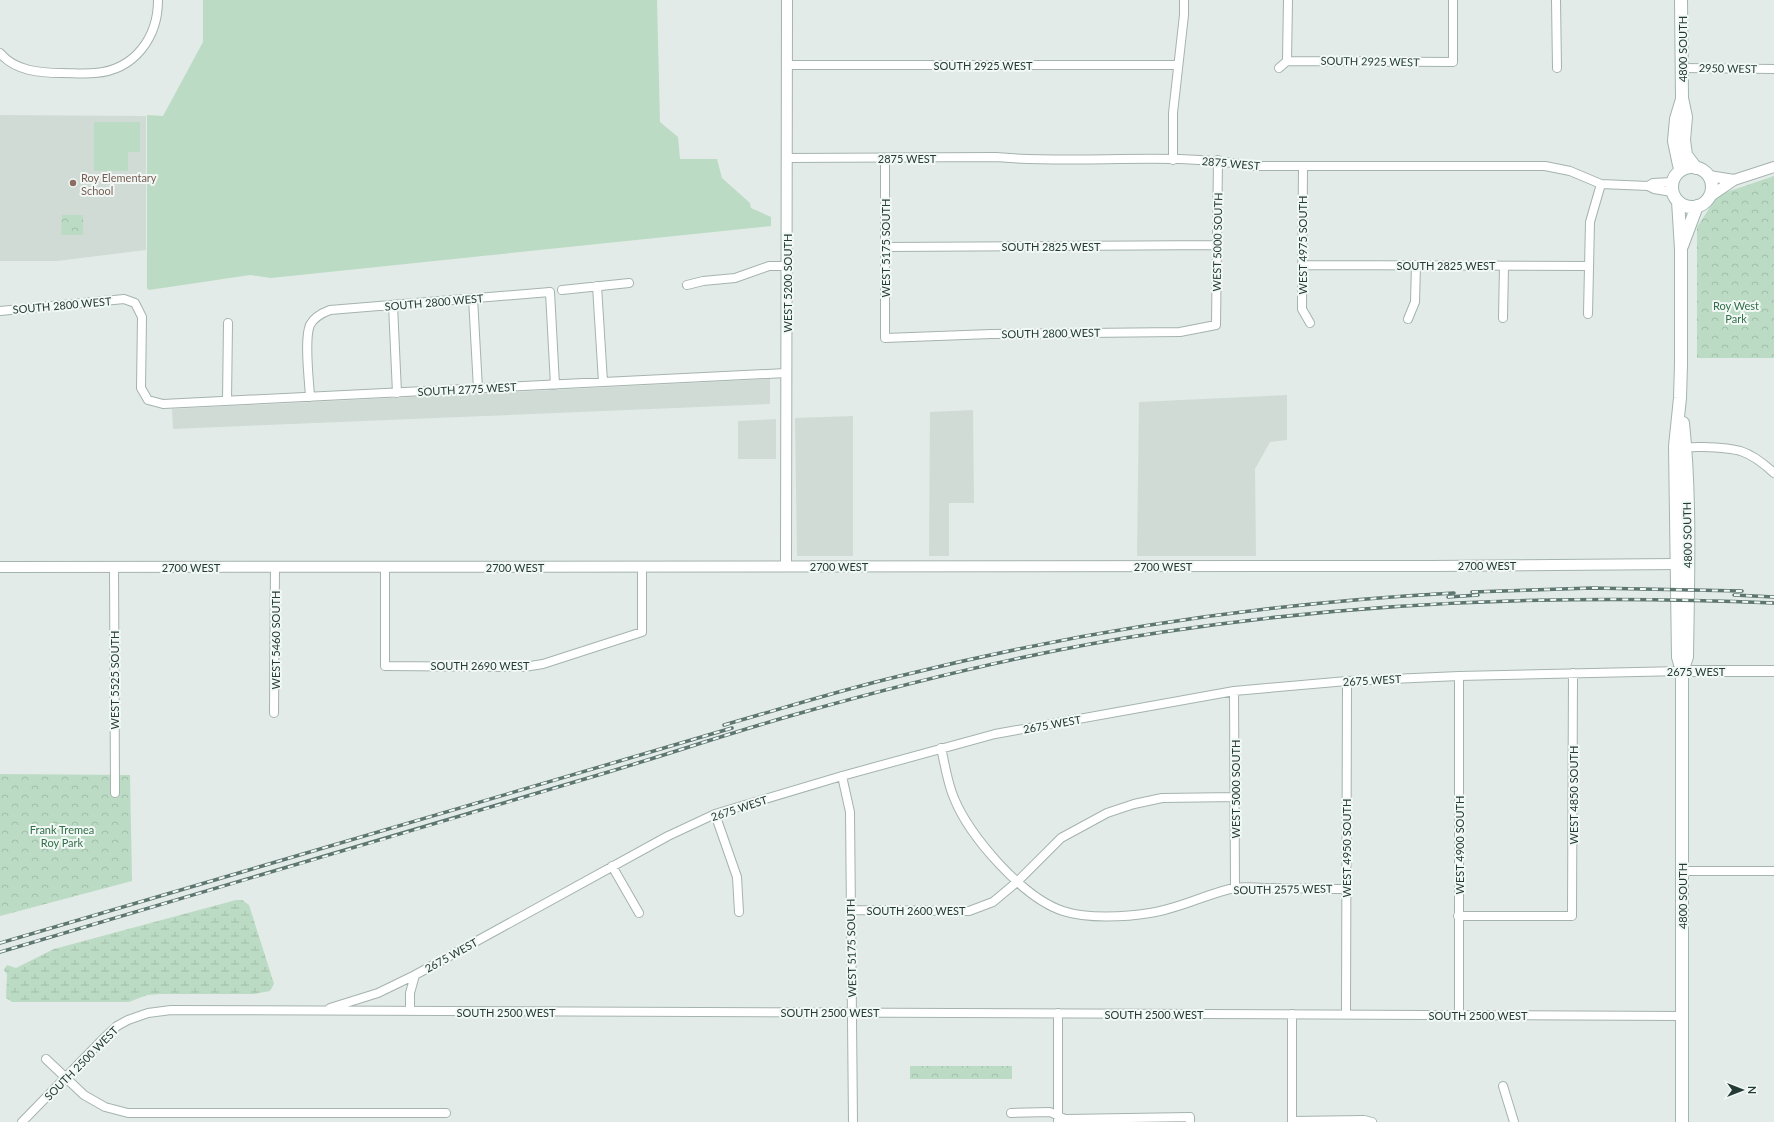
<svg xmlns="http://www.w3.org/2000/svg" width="1774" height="1122" viewBox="0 0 1774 1122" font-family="Lato,sans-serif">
  <defs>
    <pattern id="wetland-marsh" width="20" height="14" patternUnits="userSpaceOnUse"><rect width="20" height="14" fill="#bcdbc4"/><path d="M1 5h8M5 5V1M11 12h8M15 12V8" fill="none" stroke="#a1bda9"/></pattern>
    <pattern id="park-crowns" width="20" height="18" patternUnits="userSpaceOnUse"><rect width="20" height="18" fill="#bcdbc4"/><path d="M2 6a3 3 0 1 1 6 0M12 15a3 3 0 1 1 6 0" fill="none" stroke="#a1bda9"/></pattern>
  </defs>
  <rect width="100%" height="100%" fill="#e2ebe7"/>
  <path fill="#d0dbd6" d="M0,115L146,116V250L57,261H0Z
    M770,379V404L173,429L172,409Z
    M1287,395V440L1270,442L1255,469L1256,556H1137L1139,402Z
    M973,410L974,503H949V556H929L930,412Z
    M853,416V556H797L795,418Z
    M776,419V459H738V421Z"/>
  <path fill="#bcdbc4" d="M203,0H657L660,122L678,137L680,159H717L722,178L750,203L751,208L771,217V226L271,278L250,275L149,290L147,288V115L163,116L203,42Z
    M94,122H140V152H128V171H94Z"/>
  <path fill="url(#wetland-marsh)" d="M236,900H242L249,905L274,984L270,991L254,994H160L147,995L129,1002H12L6,998L7,974L4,970L7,965L16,968L54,949Z"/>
  <path fill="url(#park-crowns)" d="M1774,176V358H1697V227L1718,195Z
    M62,215H83V235H61Z
    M0,774L130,775L132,881L0,916Z
    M910,1066H1012V1079H910Z"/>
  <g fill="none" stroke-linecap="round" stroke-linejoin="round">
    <g stroke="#a5b3ae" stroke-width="10">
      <path id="minor" d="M1453,0V62
        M1556,0L1557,68
        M0,53C15,71 40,73 62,73C73,73 84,74 95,73C135,70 158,37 158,0
        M1287,61L1453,62
        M1287,61L1288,0
        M787,65H1178
        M1279,68L1287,61
        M1682,68L1774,69
        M787,158L996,157C1081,165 1168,151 1252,166H1545L1570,171L1601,184L1648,186L1654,189L1672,192
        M885,158V338L991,334L1180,332L1216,325L1218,160
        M1173,160V113L1184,15V0
        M1303,166L1302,309L1310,323
        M1648,186L1653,183L1672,182
        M885,247L1217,245
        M1302,265L1589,266
        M687,285L703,281L735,278L769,266H787
        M597,286L603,382
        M562,290L629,283
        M473,298L478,389
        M393,305L397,393
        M0,311L124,299L135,303L142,317L141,388L148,400L163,404L786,373
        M1588,314L1590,222L1601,184
        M1503,318L1504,266
        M1408,319L1415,302L1416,265
        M310,397C309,379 304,339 310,325C314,317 322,313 330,310L550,292L555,385
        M227,401L228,323
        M1681,446C1687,448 1696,447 1703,447C1737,448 1748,449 1774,473
        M114,567L115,793
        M385,567V666L524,667L543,664L642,632V567
        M1234,691L1235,888
        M274,713L275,567
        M941,748C945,764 947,782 954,798C969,836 1023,898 1063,911C1087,919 1126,917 1150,913C1179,909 1206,894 1234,888C1244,886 1257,888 1268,888C1294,888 1320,889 1346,889
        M842,776L850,812L853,1122
        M715,814L737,877L739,912
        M612,866L639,913
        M1682,871H1774
        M850,910L969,911L993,902L1018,881L1061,838L1107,813L1134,804L1162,798L1235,797
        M1458,916H1572L1573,673
        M330,1008L378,993L415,975
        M410,1011V993L415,975L668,836L715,814L842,776L995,734L1234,691L1347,681L1459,676L1682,671
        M1292,1014V1122
        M1346,1014L1347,681
        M1459,1015V676
        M46,1059L84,1095L105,1107L128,1113H446
        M1503,1086L1514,1122
        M1011,1113L1050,1112L1065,1119L1190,1117V1122
        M1292,1121L1364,1120L1372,1122
        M22,1122L102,1040L117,1026L128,1020L148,1013L171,1010L1682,1016
        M1058,1122V1013"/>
    </g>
    <g stroke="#a5b3ae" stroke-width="12">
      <path id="tertiary" d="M1709,176L1734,180
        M1709,197L1734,180L1774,167
        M786,566L787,0
        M0,567L1432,566L1678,564
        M1682,671H1774"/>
    </g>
    <g stroke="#a1b6af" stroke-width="14">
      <path id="secondary" d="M1681,0L1682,98L1686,117L1684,140L1686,155L1696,168
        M1679,165L1674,141L1676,119L1682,99
        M1672 187a20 20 0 1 1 40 0a20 20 0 1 1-40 0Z
        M1678,201L1681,249V364L1680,398L1675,446L1678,657L1682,671V1122
        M1682,246L1697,206
        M1682,671L1687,657C1688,579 1691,500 1683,423"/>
    </g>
    <use href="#minor" stroke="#fff" stroke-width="8"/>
    <use href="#tertiary" stroke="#fff" stroke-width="10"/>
    <use href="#secondary" stroke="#fff" stroke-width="12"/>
    <g stroke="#5e7670" stroke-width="3.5">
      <path id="rail" d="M1472,592L1592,588L1742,591
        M1734,595L1774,597
        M1448,597L1478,595
        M724,725C784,708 844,689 904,675C1085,630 1268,603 1454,593
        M0,943L732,728
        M0,952C202,892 404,834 605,773C669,754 733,732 797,714C917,680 1040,650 1163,632C1366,601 1569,594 1774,603"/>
    </g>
    <use href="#rail" stroke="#f2f8f5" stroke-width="2" stroke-dasharray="6" stroke-linecap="butt"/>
  </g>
  <circle fill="#8d6e63" stroke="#f2f8f5" stroke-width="1.5" cx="73" cy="183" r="4"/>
  <g text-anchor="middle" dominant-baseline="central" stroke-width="4" stroke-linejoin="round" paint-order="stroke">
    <g font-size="11" fill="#233b34" stroke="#f2f8f5">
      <text transform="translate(1682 49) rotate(-90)">4800 SOUTH</text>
      <text transform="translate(1370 61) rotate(1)">SOUTH 2925 WEST</text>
      <text x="983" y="65">SOUTH 2925 WEST</text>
      <text transform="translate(1728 68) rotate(1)">2950 WEST</text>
      <text x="907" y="158">2875 WEST</text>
      <text transform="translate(1231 163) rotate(5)">2875 WEST</text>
      <text transform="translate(1217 242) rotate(-89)">WEST 5000 SOUTH</text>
      <text transform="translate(1302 245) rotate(-90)">WEST 4975 SOUTH</text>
      <text x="1051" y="246">SOUTH 2825 WEST</text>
      <text transform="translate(885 248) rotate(-90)">WEST 5175 SOUTH</text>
      <text x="1446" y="265">SOUTH 2825 WEST</text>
      <text transform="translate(787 283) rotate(-90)">WEST 5200 SOUTH</text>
      <text transform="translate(434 302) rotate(-5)">SOUTH 2800 WEST</text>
      <text transform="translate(62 305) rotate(-5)">SOUTH 2800 WEST</text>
      <text transform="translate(1051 333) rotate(-1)">SOUTH 2800 WEST</text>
      <text transform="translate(467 389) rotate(-3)">SOUTH 2775 WEST</text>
      <text transform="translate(1687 535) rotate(-91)">4800 SOUTH</text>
      <text x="1487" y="565">2700 WEST</text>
      <text x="839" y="566">2700 WEST</text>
      <text x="1163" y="566">2700 WEST</text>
      <text x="191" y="567">2700 WEST</text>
      <text x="515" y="567">2700 WEST</text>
      <text transform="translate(275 640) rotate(-90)">WEST 5460 SOUTH</text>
      <text x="480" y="665">SOUTH 2690 WEST</text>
      <text x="1696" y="671">2675 WEST</text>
      <text transform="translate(114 680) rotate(-90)">WEST 5525 SOUTH</text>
      <text transform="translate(1372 680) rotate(-3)">2675 WEST</text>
      <text transform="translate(1052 724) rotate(-10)">2675 WEST</text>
      <text transform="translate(1235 789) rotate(-90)">WEST 5000 SOUTH</text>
      <text transform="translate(1573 795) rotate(-90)">WEST 4850 SOUTH</text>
      <text transform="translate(739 808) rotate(-18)">2675 WEST</text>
      <text transform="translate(1459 845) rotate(-90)">WEST 4900 SOUTH</text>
      <text transform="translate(1346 848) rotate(-90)">WEST 4950 SOUTH</text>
      <text transform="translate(1283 889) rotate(-1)">SOUTH 2575 WEST</text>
      <text transform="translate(1682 896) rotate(-90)">4800 SOUTH</text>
      <text x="916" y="910">SOUTH 2600 WEST</text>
      <text transform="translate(851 948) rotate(-91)">WEST 5175 SOUTH</text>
      <text transform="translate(451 955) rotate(-29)">2675 WEST</text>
      <text x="506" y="1012">SOUTH 2500 WEST</text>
      <text x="830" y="1012">SOUTH 2500 WEST</text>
      <text x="1154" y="1014">SOUTH 2500 WEST</text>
      <text x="1478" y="1015">SOUTH 2500 WEST</text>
      <text transform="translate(81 1063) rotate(-45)">SOUTH 2500 WEST</text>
    </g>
    <g font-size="11" fill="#785e54" stroke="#f2f8f5" text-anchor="start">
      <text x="81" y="177">Roy Elementary<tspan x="81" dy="13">School</tspan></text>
    </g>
    <g font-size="11" fill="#306f48" stroke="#f2f8f5">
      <text x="1736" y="305">Roy West<tspan x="1736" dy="13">Park</tspan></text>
      <text x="62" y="829">Frank Tremea<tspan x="62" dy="13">Roy Park</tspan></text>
    </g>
  </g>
  <g transform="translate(1742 1090) rotate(90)" stroke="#f2f8f5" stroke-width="3" paint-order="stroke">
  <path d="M0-3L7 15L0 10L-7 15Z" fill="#233b34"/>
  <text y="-6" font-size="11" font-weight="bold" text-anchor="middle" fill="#233b34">N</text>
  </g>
</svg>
